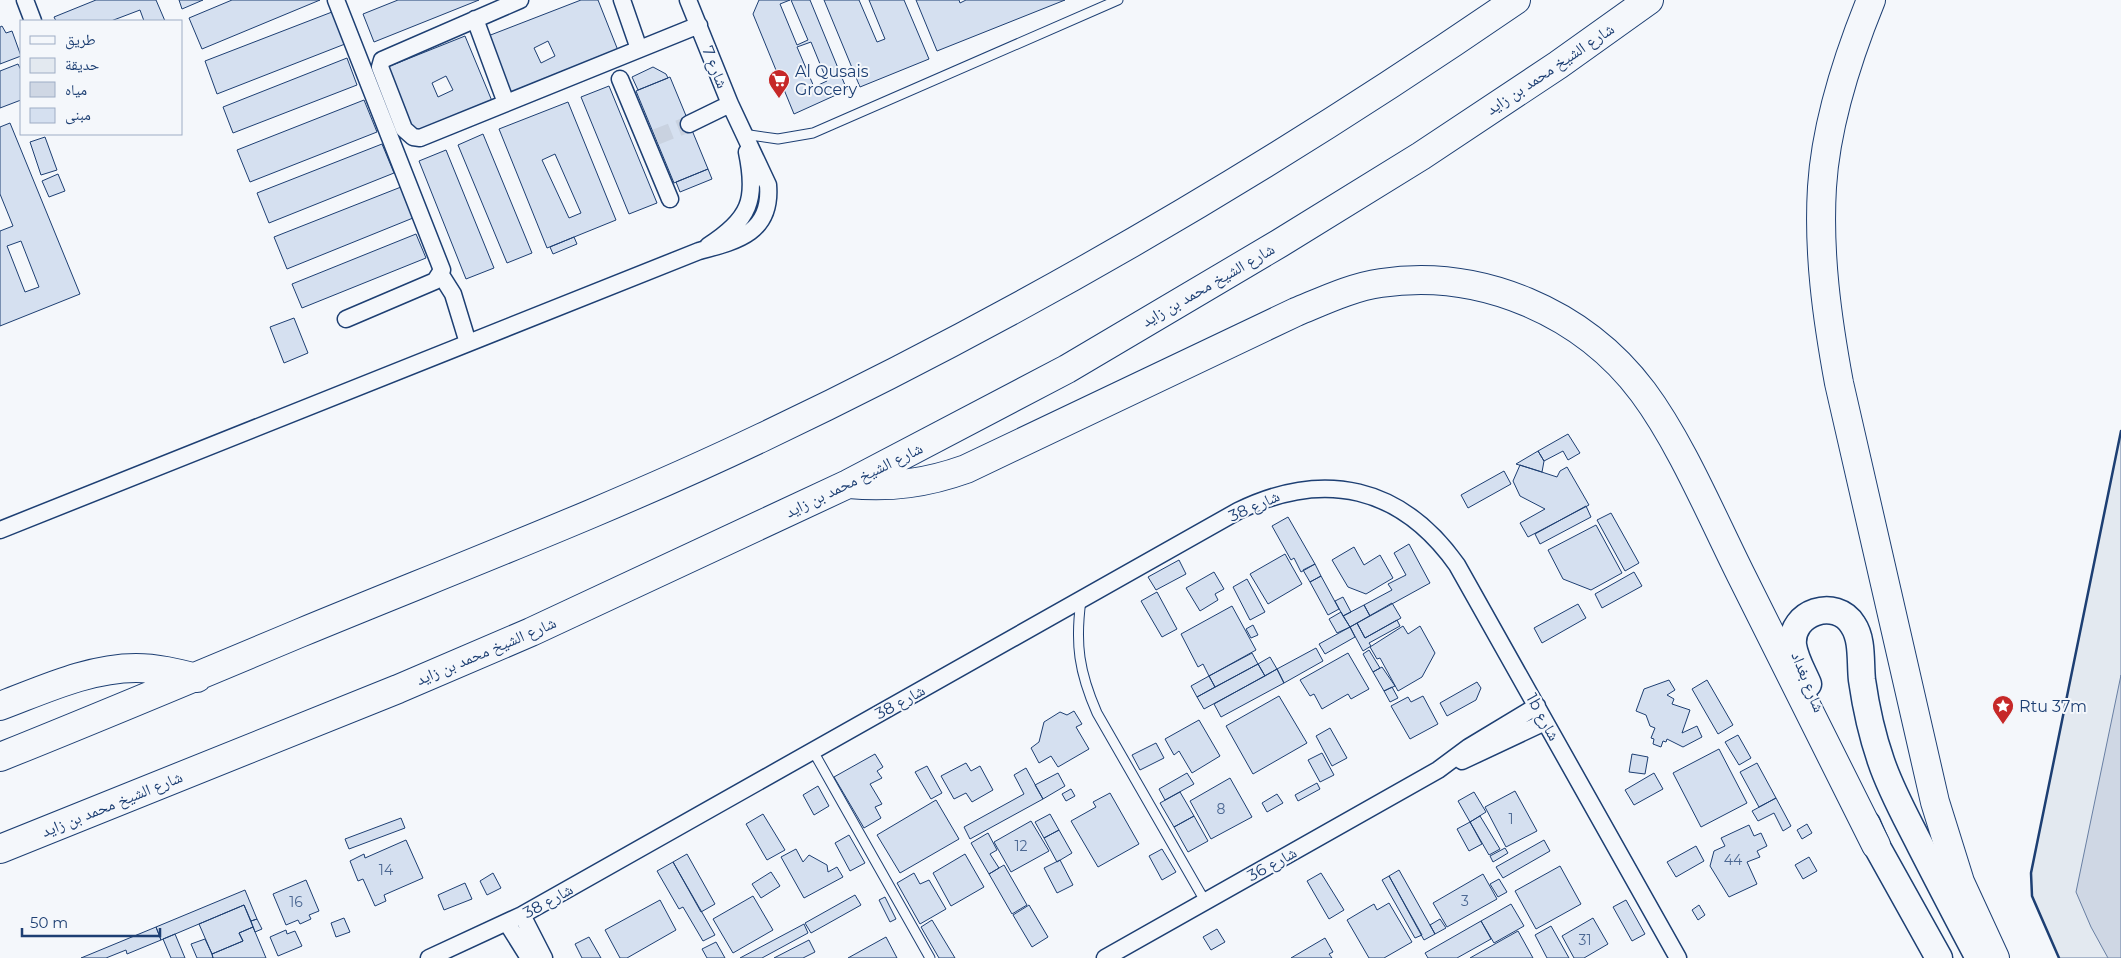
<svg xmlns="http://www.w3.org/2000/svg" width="2121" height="958" viewBox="0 0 2121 958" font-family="Montserrat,'Noto Naskh Arabic',sans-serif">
  <rect width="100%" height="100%" fill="#f4f7fb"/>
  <path fill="#e3e9f0" stroke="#687fa3" d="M2121,431V958H2059L2032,896L2031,873Z"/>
  <path fill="#cfd7e4" stroke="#687fa3" d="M2121,675V958H2108L2091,927L2076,892Z"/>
  <path fill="#d5e0f0" stroke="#1d3f73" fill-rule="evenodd" d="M96,0H156L165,21H144L140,10L111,21H56L54,17Z
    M179,0H203L182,9Z
    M232,0H320L202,49L189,18Z
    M398,0H479L374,42L363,14Z
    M581,0H598L619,53L511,95L488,36ZM548,41L555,56L541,63L534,48Z
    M759,0H790L780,4L797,45L808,40L791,0H810L847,90L794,114L753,14ZM811,42L827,81L814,87L797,47Z
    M824,0H859L877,42L885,39L869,0H904L929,59L860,87Z
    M916,0H959L960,3L966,0H1065L937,51Z
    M332,12L345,44L217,94L205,61Z
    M2,26L6,33L12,31L21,56L0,64V27Z
    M465,36L492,101L412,134L385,68ZM446,76L453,90L438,97L432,83Z
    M347,58L357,85L233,133L223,107Z
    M18,64L21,70V100L0,108V71Z
    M653,67L666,74L668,78L638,90L632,77Z
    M670,77L708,169L674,183L636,91Z
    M609,86L657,203L629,214L581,97Z
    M364,100L377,132L250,182L237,150Z
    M568,102L616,220L547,248L499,129ZM555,154L581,213L569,218L542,160Z
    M10,123L80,294L0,326V231L13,226L0,194V127ZM21,241L39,287L25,292L7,246Z
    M483,134L532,253L507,263L458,145Z
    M45,137L57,170L41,175L30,142Z
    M382,144L394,173L269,223L257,193Z
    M446,150L494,268L466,279L419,161Z
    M708,169L712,179L680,192L676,182Z
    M58,174L65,191L49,197L42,181Z
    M401,187L413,218L287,269L274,237Z
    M416,234L426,258L302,308L292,284Z
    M574,237L577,244L553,254L550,247Z
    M294,318L308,353L284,363L270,327Z
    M1568,434L1580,453L1568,460L1563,451L1544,461L1538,451Z
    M1538,451L1544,461L1542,472L1516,464Z
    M1520,465L1557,477L1560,471L1567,467L1589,505L1528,537L1520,523L1545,509L1520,496L1513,481Z
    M1504,471L1511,484L1468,508L1461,495Z
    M1586,506L1591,517L1540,544L1535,534Z
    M1611,513L1639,563L1625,571L1597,520Z
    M1288,517L1315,564L1301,572L1294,558L1291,560L1272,526Z
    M1596,525L1622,573L1591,590L1563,579L1548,550Z
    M1409,544L1430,583L1370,616L1364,605L1392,590L1388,584L1406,575L1394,553Z
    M1354,547L1364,565L1380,555L1393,578L1366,594L1348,587L1332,560Z
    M1285,554L1302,584L1268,604L1250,574Z
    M1179,560L1186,574L1156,590L1148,577Z
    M1315,564L1321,576L1310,582L1303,570Z
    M1214,572L1224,589L1215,594L1218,600L1200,611L1186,588Z
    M1634,572L1642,586L1602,608L1595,594Z
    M1321,576L1339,609L1328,615L1310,582Z
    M1247,579L1265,612L1250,620L1233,587Z
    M1157,592L1177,629L1162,637L1141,601Z
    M1343,597L1351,612L1343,616L1335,601Z
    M1392,603L1401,618L1365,638L1357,623Z
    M1578,604L1586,618L1542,643L1534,628Z
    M1364,605L1370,616L1350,627L1343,616Z
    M1232,606L1256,650L1209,676L1203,664L1198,667L1181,634Z
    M1341,612L1350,627L1337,633L1329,619Z
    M1397,620L1400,626L1369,643L1371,646L1363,651L1350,627L1357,623L1365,638Z
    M1253,625L1258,635L1251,638L1246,629Z
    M1403,626L1408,634L1420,626L1435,653L1422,677L1398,691L1380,658L1377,659L1370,647Z
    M1350,627L1355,637L1325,654L1319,644Z
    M1316,648L1323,661L1284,683L1277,669Z
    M1369,650L1380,668L1373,672L1363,654Z
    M1252,653L1258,664L1215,687L1209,676Z
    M1348,653L1369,689L1351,699L1348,694L1322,709L1314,694L1310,696L1300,680Z
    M1270,657L1277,669L1265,676L1258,664Z
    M1258,664L1265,676L1204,709L1197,697Z
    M1382,667L1395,686L1384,691L1373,672Z
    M1277,669L1284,683L1221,717L1214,704Z
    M1209,676L1215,687L1197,697L1191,686Z
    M1669,680L1675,690L1667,695L1674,699L1672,704L1690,710L1682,733L1697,726L1702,737L1683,747L1667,739L1666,742L1663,741L1661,747L1653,744L1654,739L1651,738L1655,728L1650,726L1646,715L1636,711L1644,689Z
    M1707,680L1733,725L1718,734L1692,689Z
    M1477,682L1481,688L1476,700L1447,716L1440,703Z
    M1392,687L1398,698L1390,702L1384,691Z
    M1279,696L1307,743L1253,774L1226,726Z
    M1423,696L1438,724L1410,739L1391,706L1408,697L1411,702Z
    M1074,711L1082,724L1076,727L1089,749L1058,767L1051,756L1039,763L1031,748L1039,742L1044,722L1060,712L1067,715Z
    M1199,720L1220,756L1192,773L1179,751L1174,755L1165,739Z
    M1330,728L1347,758L1332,766L1316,736Z
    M1738,735L1751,758L1739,765L1725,742Z
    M1156,743L1164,758L1140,770L1132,755Z
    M1719,749L1747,803L1701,827L1673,773Z
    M1322,753L1334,775L1320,782L1308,760Z
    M875,754L883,767L877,771L882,778L870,784L882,804L875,807L881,818L864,828L834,777Z
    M1632,754L1648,757L1645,774L1629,772Z
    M966,763L971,771L980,766L993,790L972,802L966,793L954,799L941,776Z
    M1757,763L1776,798L1759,807L1740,772Z
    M927,766L942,793L931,799L915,772Z
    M1026,768L1043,799L970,839L964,827L1024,794L1014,775Z
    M1058,773L1065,786L1043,799L1035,785Z
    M1187,773L1194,784L1165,800L1159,789Z
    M1654,773L1663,789L1634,805L1625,790Z
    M1230,778L1252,817L1211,839L1190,801Z
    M1317,783L1320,789L1298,801L1295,795Z
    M818,786L829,806L814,815L803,795Z
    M1071,789L1075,796L1066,801L1062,794Z
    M1515,791L1537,831L1506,847L1485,807Z
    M1180,792L1194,816L1174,827L1160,803Z
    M1474,792L1486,812L1470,822L1458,801Z
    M1110,793L1139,844L1098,867L1071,821L1096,807L1093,802Z
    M1277,794L1283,803L1267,812L1262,803Z
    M1776,798L1791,826L1783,831L1774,813L1758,821L1752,811Z
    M936,800L959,839L900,873L877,835Z
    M763,814L785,850L767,860L746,824Z
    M1050,814L1059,830L1044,838L1035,822Z
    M1194,816L1208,841L1188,852L1174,827Z
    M1480,816L1500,849L1489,855L1470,822Z
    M401,818L405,828L349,849L345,839Z
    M1031,821L1049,851L1011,872L994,842Z
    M1470,822L1482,844L1469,851L1457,829Z
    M1807,824L1812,833L1802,839L1797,830Z
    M1749,825L1754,836L1761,833L1767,846L1757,851L1760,857L1747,862L1757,884L1729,897L1710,866L1714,851L1725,846L1721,838Z
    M1059,830L1072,853L1057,862L1044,838Z
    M988,833L997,850L990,854L999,868L989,874L971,843Z
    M849,835L865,863L850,871L835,843Z
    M406,840L423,878L384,895L386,901L375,906L363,879L358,881L350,861L364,854L365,858Z
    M1544,840L1550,851L1503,878L1496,867Z
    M1696,846L1704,861L1676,877L1667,862Z
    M1505,848L1508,853L1493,862L1490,856Z
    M796,849L803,862L809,855L827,865L828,872L837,867L843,877L804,898L781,857Z
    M1162,849L1176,872L1162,880L1149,856Z
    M687,854L715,904L701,912L673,862Z
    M965,854L984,887L951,906L933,873Z
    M1809,857L1817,871L1803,879L1795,865Z
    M1060,860L1073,885L1057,893L1044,868Z
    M673,862L715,935L703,941L683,907L679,909L657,871Z
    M1004,865L1027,905L1012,914L989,874Z
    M1560,866L1581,904L1536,929L1515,891Z
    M1399,870L1435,934L1424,940L1389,876Z
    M771,872L780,886L761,898L752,884Z
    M493,873L501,888L487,895L480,881Z
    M914,873L920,884L929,880L946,909L920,924L897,883Z
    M1321,873L1344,910L1329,919L1307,881Z
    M1483,874L1497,899L1447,927L1433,903Z
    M1389,876L1422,935L1415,938L1382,880Z
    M1499,879L1507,892L1498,897L1490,884Z
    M306,880L319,911L309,915L311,919L300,924L298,920L286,925L273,894Z
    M465,883L472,899L444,910L438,895Z
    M245,890L257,919L251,921L244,905L161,940L156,927Z
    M855,895L861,905L811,933L805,923Z
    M753,896L773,930L733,953L713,919Z
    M885,897L896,919L890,922L879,900Z
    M660,900L676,930L627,958H620L605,930Z
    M1626,900L1645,934L1632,941L1613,907Z
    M1389,903L1412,942L1384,958H1369L1347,920L1374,904L1377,910Z
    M1511,904L1524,926L1494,943L1481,921Z
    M244,905L253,927L239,933L243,941L212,954L199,924Z
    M1029,905L1048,937L1032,947L1013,915Z
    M1699,905L1705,915L1698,920L1692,910Z
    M344,918L350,932L336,937L331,923Z
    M1593,918L1608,944L1584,958H1574L1562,936Z
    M257,919L262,929L255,932L251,921Z
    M1440,919L1446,928L1435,934L1430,925Z
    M932,920L955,958H939L921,927Z
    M1481,921L1491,939L1457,958H1428L1425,953Z
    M804,924L808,933L762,958H740Z
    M1551,926L1569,958H1547L1535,935Z
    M156,927L161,940L127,954L126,950L106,958H81Z
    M253,927L266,958H213L212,954L243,941L239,933Z
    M1217,929L1225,942L1211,950L1203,937Z
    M286,930L287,934L295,931L302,946L278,956L270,937Z
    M1518,931L1533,958H1470Z
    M175,934L185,958H171L163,939Z
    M589,937L601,958H582L575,944Z
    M886,937L897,958H848Z
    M1325,938L1333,952L1329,954L1332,958H1291Z
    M205,939L212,954L213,958H197L191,944Z
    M809,940L815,952L803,958H774Z
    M716,942L725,958H707L702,949Z"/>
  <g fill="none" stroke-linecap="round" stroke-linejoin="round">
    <path stroke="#c9d2e0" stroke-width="16" stroke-dasharray="16 8" stroke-linecap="butt" d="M656,137L689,124"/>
    <g stroke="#1d3f73" stroke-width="11">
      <path id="service" d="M743,134L778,139L813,133L1118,0
        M1081,600C1075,644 1079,672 1097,713L1205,901
        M813,751L930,958"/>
    </g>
    <g stroke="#1d3f73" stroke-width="19">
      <path id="minor" d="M25,0L33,21
        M336,0L442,270L435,281L346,319
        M520,0L382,60L380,67L404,129L413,137L420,138L699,25
        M622,0L639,49
        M475,19L506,103
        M620,79L670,199
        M689,124L730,104
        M708,246C750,219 757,200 747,152
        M441,275L453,294L468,343
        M0,530L699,251C737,241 772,233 768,185L730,104L688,0
        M1462,761L1545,722
        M522,915L544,958
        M507,923L529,958
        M429,958L522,915L1238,511C1324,469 1401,486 1457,565L1678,958
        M1105,958L1438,770L1469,747L1537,706"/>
    </g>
    <g stroke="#1d3f73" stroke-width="29">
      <path id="primary" d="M1808,684C1803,672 1795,659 1793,645C1790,612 1836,597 1853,625C1863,640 1860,662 1862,680C1866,708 1872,735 1881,761C1891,791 1907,819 1921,847C1940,884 1959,921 1979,958
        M1867,824L1876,845L1939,958"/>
    </g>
    <g stroke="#1d3f73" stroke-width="30">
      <path id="motorway" d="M1871,0C1847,59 1826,123 1822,187C1818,253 1827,318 1839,383L1935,802L1960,882L1995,958
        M849,484C891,488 927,483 966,469L1296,312C1323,301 1352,287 1381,283C1480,268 1583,312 1643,392C1681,443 1712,517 1741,575C1786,665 1831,755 1876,845
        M0,706C43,690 89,668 136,668C157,668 177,673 197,678
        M0,757C100,717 200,675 300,633C455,569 612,509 763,437C1026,312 1276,165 1516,0
        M0,849L398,689L531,632L848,484L1067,369L1280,243L1421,156L1558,65L1649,0"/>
    </g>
    <use href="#service" stroke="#f4f7fb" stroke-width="9"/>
    <use href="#minor" stroke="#f4f7fb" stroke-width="16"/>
    <use href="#primary" stroke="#f4f7fb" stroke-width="26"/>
    <use href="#motorway" stroke="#f4f7fb" stroke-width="28"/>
    <path stroke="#1d3f73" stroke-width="2.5" d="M2059,958L2032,896L2031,873L2121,431"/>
  </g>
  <defs>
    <g id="supermarket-pin" transform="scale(1.125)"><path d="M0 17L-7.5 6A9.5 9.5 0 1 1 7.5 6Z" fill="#c62828" stroke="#f4f7fb"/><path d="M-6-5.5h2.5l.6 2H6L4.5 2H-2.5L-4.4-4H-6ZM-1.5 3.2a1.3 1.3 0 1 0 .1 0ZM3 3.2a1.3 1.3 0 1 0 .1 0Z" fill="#fff"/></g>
    <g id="sight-pin" transform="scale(1.125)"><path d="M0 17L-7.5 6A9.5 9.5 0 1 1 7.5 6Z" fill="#c62828" stroke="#f4f7fb"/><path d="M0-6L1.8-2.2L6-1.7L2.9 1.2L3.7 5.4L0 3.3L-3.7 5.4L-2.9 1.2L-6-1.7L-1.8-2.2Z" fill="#fff"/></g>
  </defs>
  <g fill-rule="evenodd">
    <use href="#supermarket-pin" x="779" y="80"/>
    <use href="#sight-pin" x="2003" y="706"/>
  </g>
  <g text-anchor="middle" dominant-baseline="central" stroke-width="4" stroke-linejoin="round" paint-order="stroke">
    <g font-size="14" fill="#4b6792">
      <text x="1221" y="809">8</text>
      <text x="1511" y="819">1</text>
      <text x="1021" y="846">12</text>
      <text x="1733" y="860">44</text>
      <text x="386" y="870">14</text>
      <text x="1465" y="901">3</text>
      <text x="296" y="902">16</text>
      <text x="1585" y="940">31</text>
    </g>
    <g font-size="16" fill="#1d3f73" stroke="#f4f7fb">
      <text transform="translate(715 67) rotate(68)">شارع 7</text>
      <text transform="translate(1550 69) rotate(-34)">شارع الشيخ محمد بن زايد</text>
      <text transform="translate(1208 285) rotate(-30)">شارع الشيخ محمد بن زايد</text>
      <text transform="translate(854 480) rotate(-26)">شارع الشيخ محمد بن زايد</text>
      <text transform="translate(1254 506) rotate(-24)">شارع 38</text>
      <text transform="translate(486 651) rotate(-23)">شارع الشيخ محمد بن زايد</text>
      <text transform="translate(1808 682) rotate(68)">شارع بغداد</text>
      <text transform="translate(900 702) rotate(-29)">شارع 38</text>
      <text transform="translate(1543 717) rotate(61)">1b شارع</text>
      <text transform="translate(112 804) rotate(-22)">شارع الشيخ محمد بن زايد</text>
      <text transform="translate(1272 864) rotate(-29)">شارع 36</text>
      <text transform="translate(548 901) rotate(-29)">شارع 38</text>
    </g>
    <g font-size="16" fill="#1d3f73" stroke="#f4f7fb" text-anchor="start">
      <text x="795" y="71">Al Qusais<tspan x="795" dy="18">Grocery</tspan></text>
      <text x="2019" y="706">Rtu 37m</text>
    </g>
  </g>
  <rect x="20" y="20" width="162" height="115" fill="#f4f7fb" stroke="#9eadc5"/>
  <rect x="30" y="36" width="25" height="8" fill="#f4f7fb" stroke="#9eadc5"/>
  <text x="65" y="45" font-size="15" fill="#1d3f73">طريق</text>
  <rect x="30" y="58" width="25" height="15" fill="#e3e9f0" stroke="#9eadc5"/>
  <text x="65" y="70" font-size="15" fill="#1d3f73">حديقة</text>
  <rect x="30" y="82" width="25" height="15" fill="#cfd7e4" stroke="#9eadc5"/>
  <text x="65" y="95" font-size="15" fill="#1d3f73">مياه</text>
  <rect x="30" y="108" width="25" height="15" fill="#d5e0f0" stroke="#9eadc5"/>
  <text x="65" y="120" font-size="15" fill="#1d3f73">مبنى</text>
  <path d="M22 928v8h138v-8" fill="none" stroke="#1d3f73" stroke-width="2.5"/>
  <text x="30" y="928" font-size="15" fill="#1d3f73" stroke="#f4f7fb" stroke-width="4" paint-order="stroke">50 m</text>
</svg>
